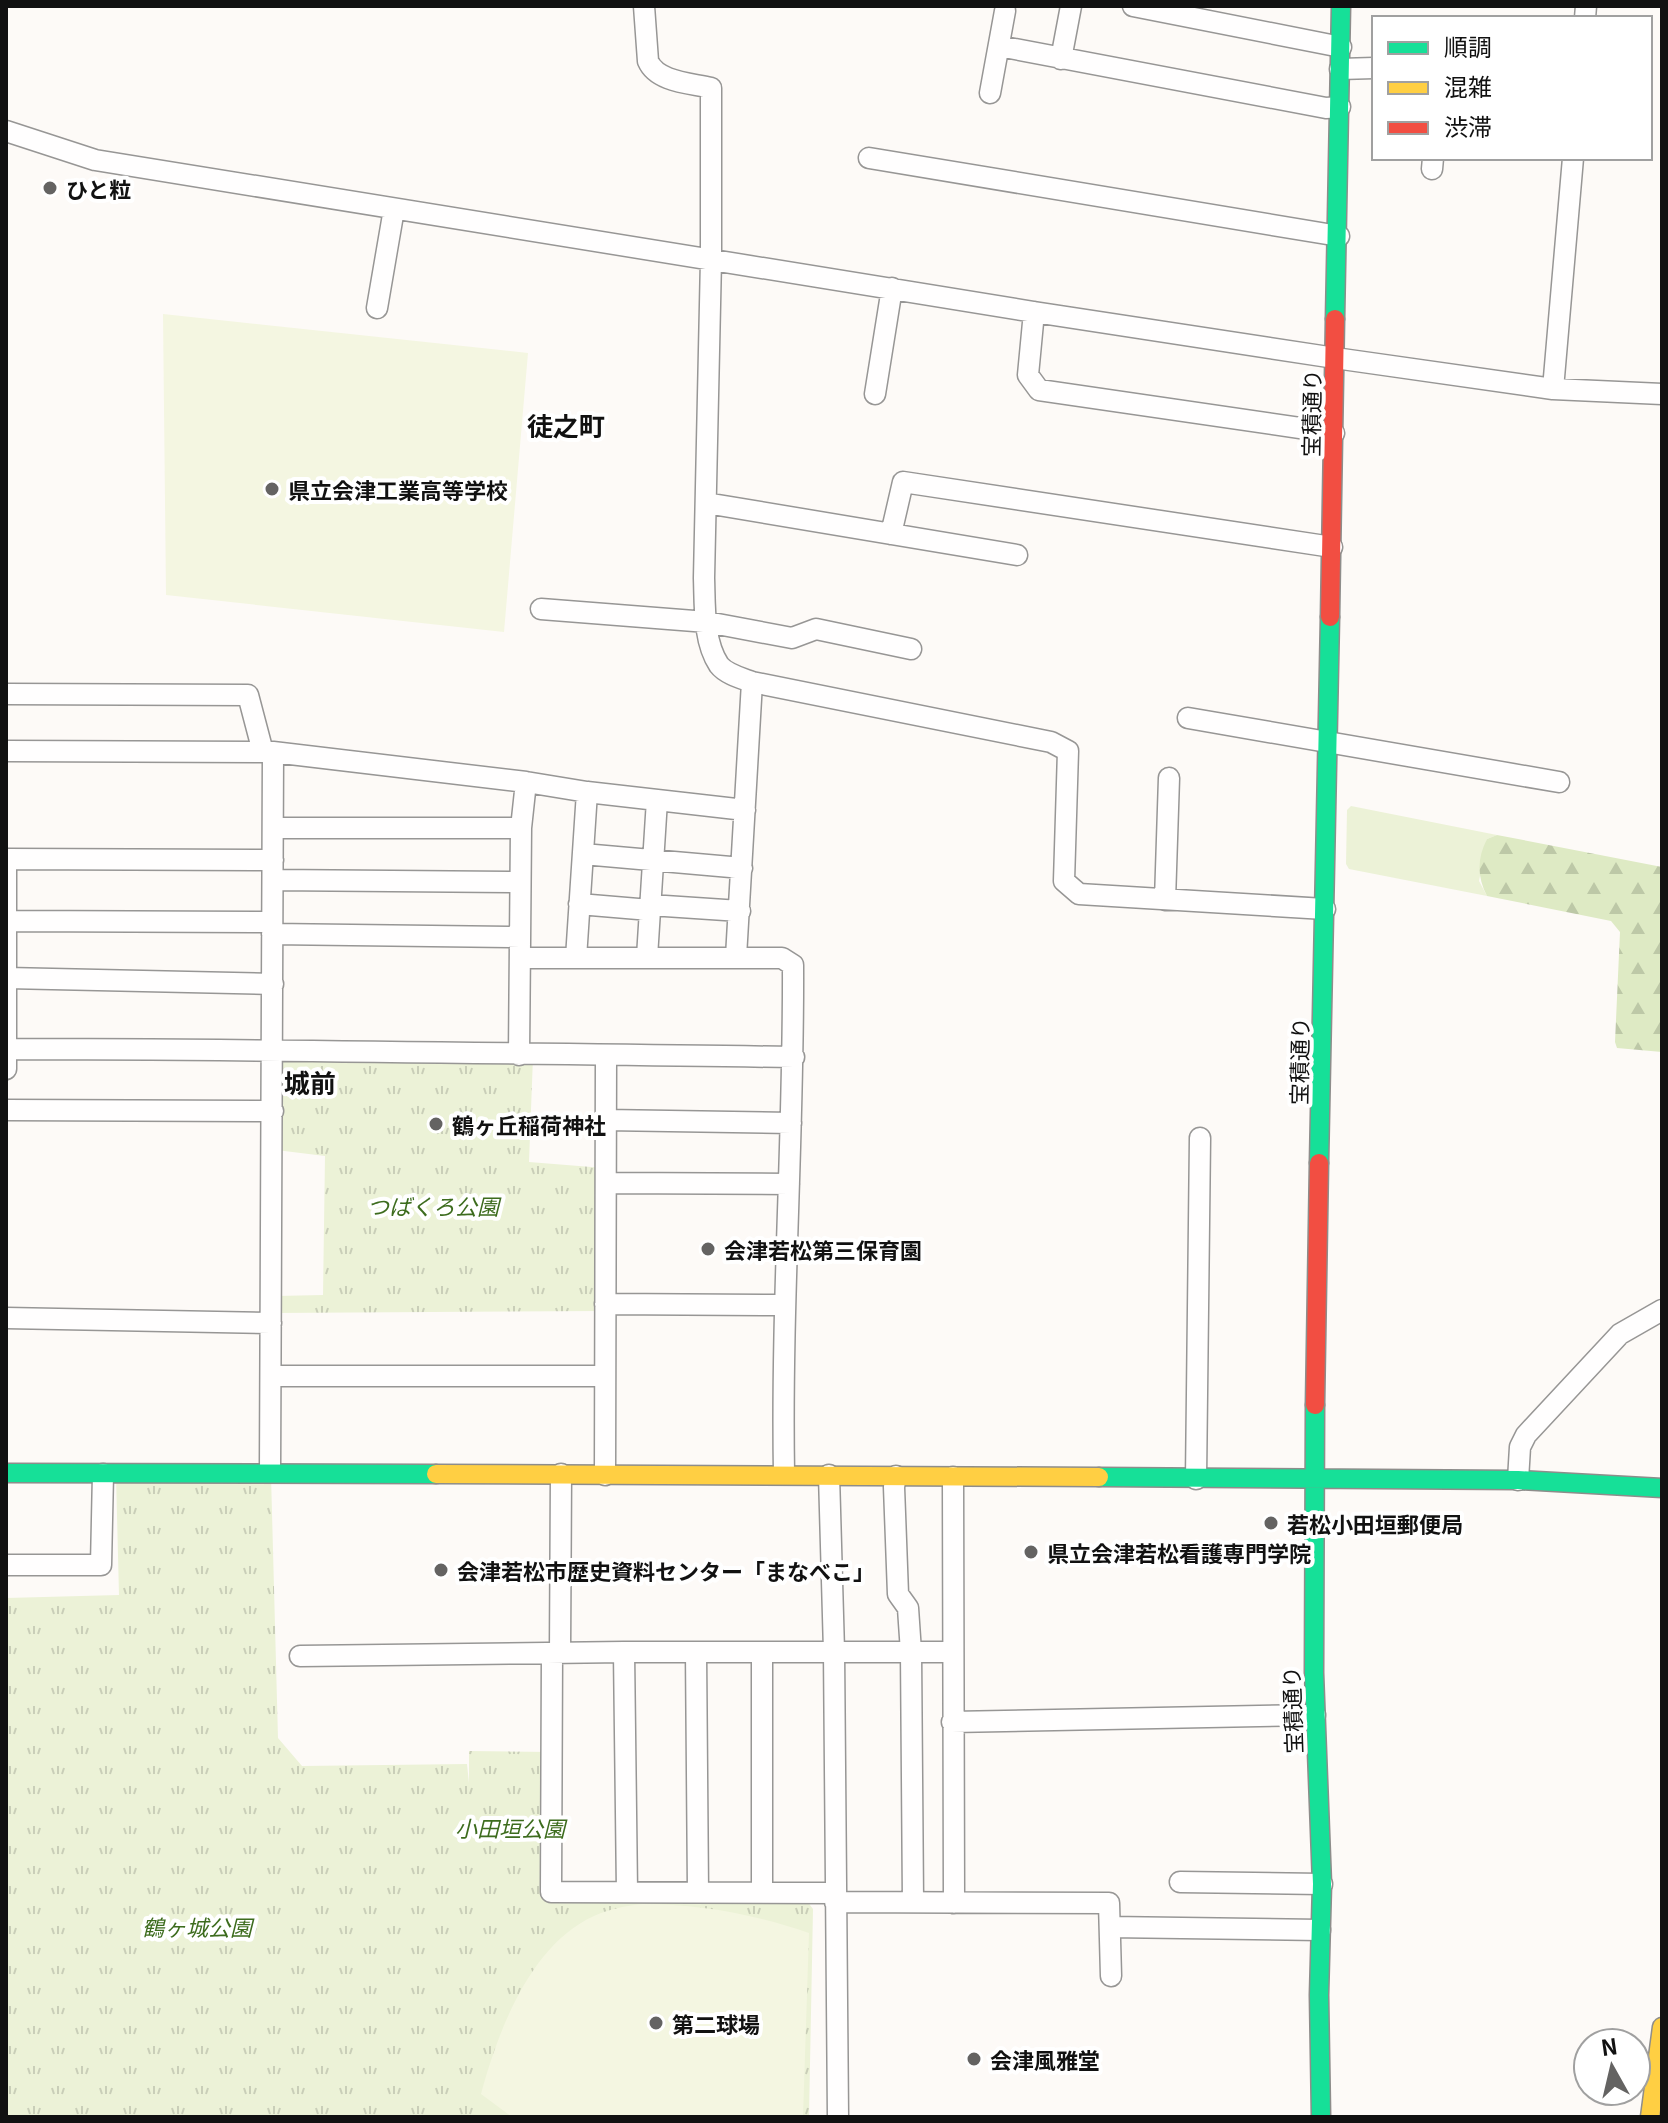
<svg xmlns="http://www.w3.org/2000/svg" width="1668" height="2123" viewBox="0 0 1668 2123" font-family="Georgia,'Noto Sans JP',serif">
  <defs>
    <pattern id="forest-firs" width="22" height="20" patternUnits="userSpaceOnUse" patternTransform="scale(2)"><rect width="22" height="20" fill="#deeac4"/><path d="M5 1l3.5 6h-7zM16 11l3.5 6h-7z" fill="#bdc8a7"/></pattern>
    <pattern id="park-tufts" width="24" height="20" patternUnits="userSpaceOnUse" patternTransform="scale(2)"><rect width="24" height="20" fill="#ecf2d7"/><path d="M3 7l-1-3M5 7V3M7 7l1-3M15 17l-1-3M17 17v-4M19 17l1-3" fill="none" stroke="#c9ceb8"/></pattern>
  </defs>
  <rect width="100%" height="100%" fill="#fdfaf7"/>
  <path fill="#ecf2d7" d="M1351,806L1497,835L1487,839L1479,881L1487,896L1349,869L1346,864L1347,810Z"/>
  <path fill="url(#forest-firs)" d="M1497,835L1662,867V1052L1617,1048L1615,1042L1620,932L1611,921L1487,896C1477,877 1477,858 1487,839Z"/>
  <path fill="url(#park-tufts)" d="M293,1054L533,1057L529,1162L604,1168L602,1311L274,1313L276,1296L323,1295L325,1156L276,1150L279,1063Z
    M271,1475L278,1738L302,1766L467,1764L469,1783V1751L550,1752V1896L804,1897L813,1909L809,2117H6V1598L119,1595L116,1476Z"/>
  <path fill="#f4f6e1" d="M163,314L528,353L504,632L166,595Z
    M642,1904C699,1904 754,1914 809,1933L803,2117H512L481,2094C498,2031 530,1945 594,1916C609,1909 625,1906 642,1904Z"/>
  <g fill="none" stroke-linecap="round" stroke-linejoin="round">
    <g stroke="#979695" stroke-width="23">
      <path id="street" d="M644,6L648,61C657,82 690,83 711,88V259L704,578C705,605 703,641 719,665C726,674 741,678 752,682L1051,742L1068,751L1064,881L1079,894L1325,909
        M1133,6L1341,47
        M1585,18L1586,6
        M999,46L1326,108L1340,107
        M1061,59L1071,6
        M1340,69L1374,68
        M990,93L1005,11
        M6,131L95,160L1034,312L1335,358L1553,389L1662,394
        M869,158L1339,236
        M1432,169L1433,158
        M377,308L394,209
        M1034,312L1028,375L1039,390L1334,433
        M1553,389L1573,158
        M875,394L892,288
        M706,503L1017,555
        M891,534L903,482L1332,547
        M541,609L707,622L792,638L816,629L911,649
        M6,694L248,695L263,752
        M1188,718L1559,782
        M6,751L273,752L526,782L587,792L745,810
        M273,828H521
        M583,854L742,868
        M6,859L273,860
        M273,880L520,882
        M1165,900L1169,778
        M579,904L650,910
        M650,905L740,911
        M7,921L272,922
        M272,934L520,937
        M647,957L657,800
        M736,957L752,682
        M520,958H782L793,965C794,1135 781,1304 784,1474
        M576,958L587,792
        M7,978L273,984
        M6,1049C269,1049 531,1054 794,1057
        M519,1055L521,828L526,782
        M6,1069V859
        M6,1110L273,1111
        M606,1120L791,1123
        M606,1183L789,1184
        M605,1304L784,1305
        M6,1318L271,1323
        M271,1376H605
        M270,1472L273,752
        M605,1475L606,1055
        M829,1475L834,1651L838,2117
        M896,1476L894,1487L898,1594L908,1608L911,1652L913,1902
        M953,1477L954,1903
        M1196,1479L1200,1138
        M1518,1480L1520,1447L1526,1435L1620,1334L1662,1310
        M6,1565H101L103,1474
        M624,1652L627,1892
        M696,1652L698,1892
        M762,1652V1892
        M552,1653L551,1892L836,1893
        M560,1653L561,1474
        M300,1656L624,1652H952
        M952,1722L1315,1715
        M1180,1882L1322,1884
        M835,1902L1109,1903L1111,1976
        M1110,1927L1320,1930"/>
    </g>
    <g stroke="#8e8d8b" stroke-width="21">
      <path id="fast" d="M1335,319L1341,6
        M1319,1163L1330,617
        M1315,1405L1314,1673L1322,1884L1319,1995L1321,2117
        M6,1473L436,1474
        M1099,1477L1518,1480L1662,1488"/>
    </g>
    <g stroke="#8e8d8b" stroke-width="21">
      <path id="slow" d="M436,1474L1099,1477
        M1650,2117L1662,2027"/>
    </g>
    <g stroke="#8e8d8b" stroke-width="21">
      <path id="jam" d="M1330,617L1335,319
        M1315,1405L1319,1163"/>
    </g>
    <use href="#street" stroke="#fffefe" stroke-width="20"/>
    <use href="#fast" stroke="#16e098" stroke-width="18"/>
    <use href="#slow" stroke="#ffcf43" stroke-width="18"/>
    <use href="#jam" stroke="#f24e42" stroke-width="18"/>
  </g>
  <g fill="#646362" stroke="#fff" stroke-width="3">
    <circle cx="50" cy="188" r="8"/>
    <circle cx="272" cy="489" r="8"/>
    <circle cx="436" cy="1124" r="8"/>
    <circle cx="708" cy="1249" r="8"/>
    <circle cx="1271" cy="1523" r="8"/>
    <circle cx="1031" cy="1552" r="8"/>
    <circle cx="441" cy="1570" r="8"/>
    <circle cx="656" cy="2023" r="8"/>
    <circle cx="974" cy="2059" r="8"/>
  </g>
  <g text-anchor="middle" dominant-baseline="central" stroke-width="8" stroke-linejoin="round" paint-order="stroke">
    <g font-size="22" font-weight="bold" fill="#111" stroke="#fff" text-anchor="start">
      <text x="66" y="188">ひと粒</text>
      <text x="288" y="489">県立会津工業高等学校</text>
      <text x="452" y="1124">鶴ヶ丘稲荷神社</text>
      <text x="724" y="1249">会津若松第三保育園</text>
      <text x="1287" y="1523">若松小田垣郵便局</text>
      <text x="1047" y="1552">県立会津若松看護専門学院</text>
      <text x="457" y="1570">会津若松市歴史資料センター「まなべこ」</text>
      <text x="672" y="2023">第二球場</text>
      <text x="990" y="2059">会津風雅堂</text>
    </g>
    <g font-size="22" fill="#111" stroke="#fff">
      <text transform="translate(1310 413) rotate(-89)">宝積通り</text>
      <text transform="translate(1298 1061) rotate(-89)">宝積通り</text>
      <text transform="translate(1291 1710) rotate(-92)">宝積通り</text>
    </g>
    <g font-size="22" font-style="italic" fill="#3d6c1e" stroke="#fff">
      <text x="433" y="1205">つばくろ公園</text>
      <text x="510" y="1827">小田垣公園</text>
      <text x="197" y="1926">鶴ヶ城公園</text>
    </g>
    <g font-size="26" font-weight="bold" fill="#111" stroke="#fff">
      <text x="566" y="424">徒之町</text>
      <text x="310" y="1081">城前</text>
    </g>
  </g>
  <rect width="1668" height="2123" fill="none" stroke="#111111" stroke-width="16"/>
  <rect x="1372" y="16" width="280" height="144" fill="#ffffff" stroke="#a0a0a0" stroke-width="2"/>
  <rect x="1388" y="42" width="40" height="12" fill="#16e098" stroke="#a0a0a0" stroke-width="2"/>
  <text x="1444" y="56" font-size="24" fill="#111111">順調</text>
  <rect x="1388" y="82" width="40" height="12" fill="#ffcf43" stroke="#a0a0a0" stroke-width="2"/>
  <text x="1444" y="96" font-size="24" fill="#111111">混雑</text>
  <rect x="1388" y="122" width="40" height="12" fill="#f24e42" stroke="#a0a0a0" stroke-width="2"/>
  <text x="1444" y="136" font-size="24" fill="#111111">渋滞</text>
  <g transform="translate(1612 2067) rotate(352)"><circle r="38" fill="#ffffff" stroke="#a0a0a0" stroke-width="2"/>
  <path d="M0-6L14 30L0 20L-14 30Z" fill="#646362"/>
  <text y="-12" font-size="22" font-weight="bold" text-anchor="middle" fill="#111111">N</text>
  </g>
</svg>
